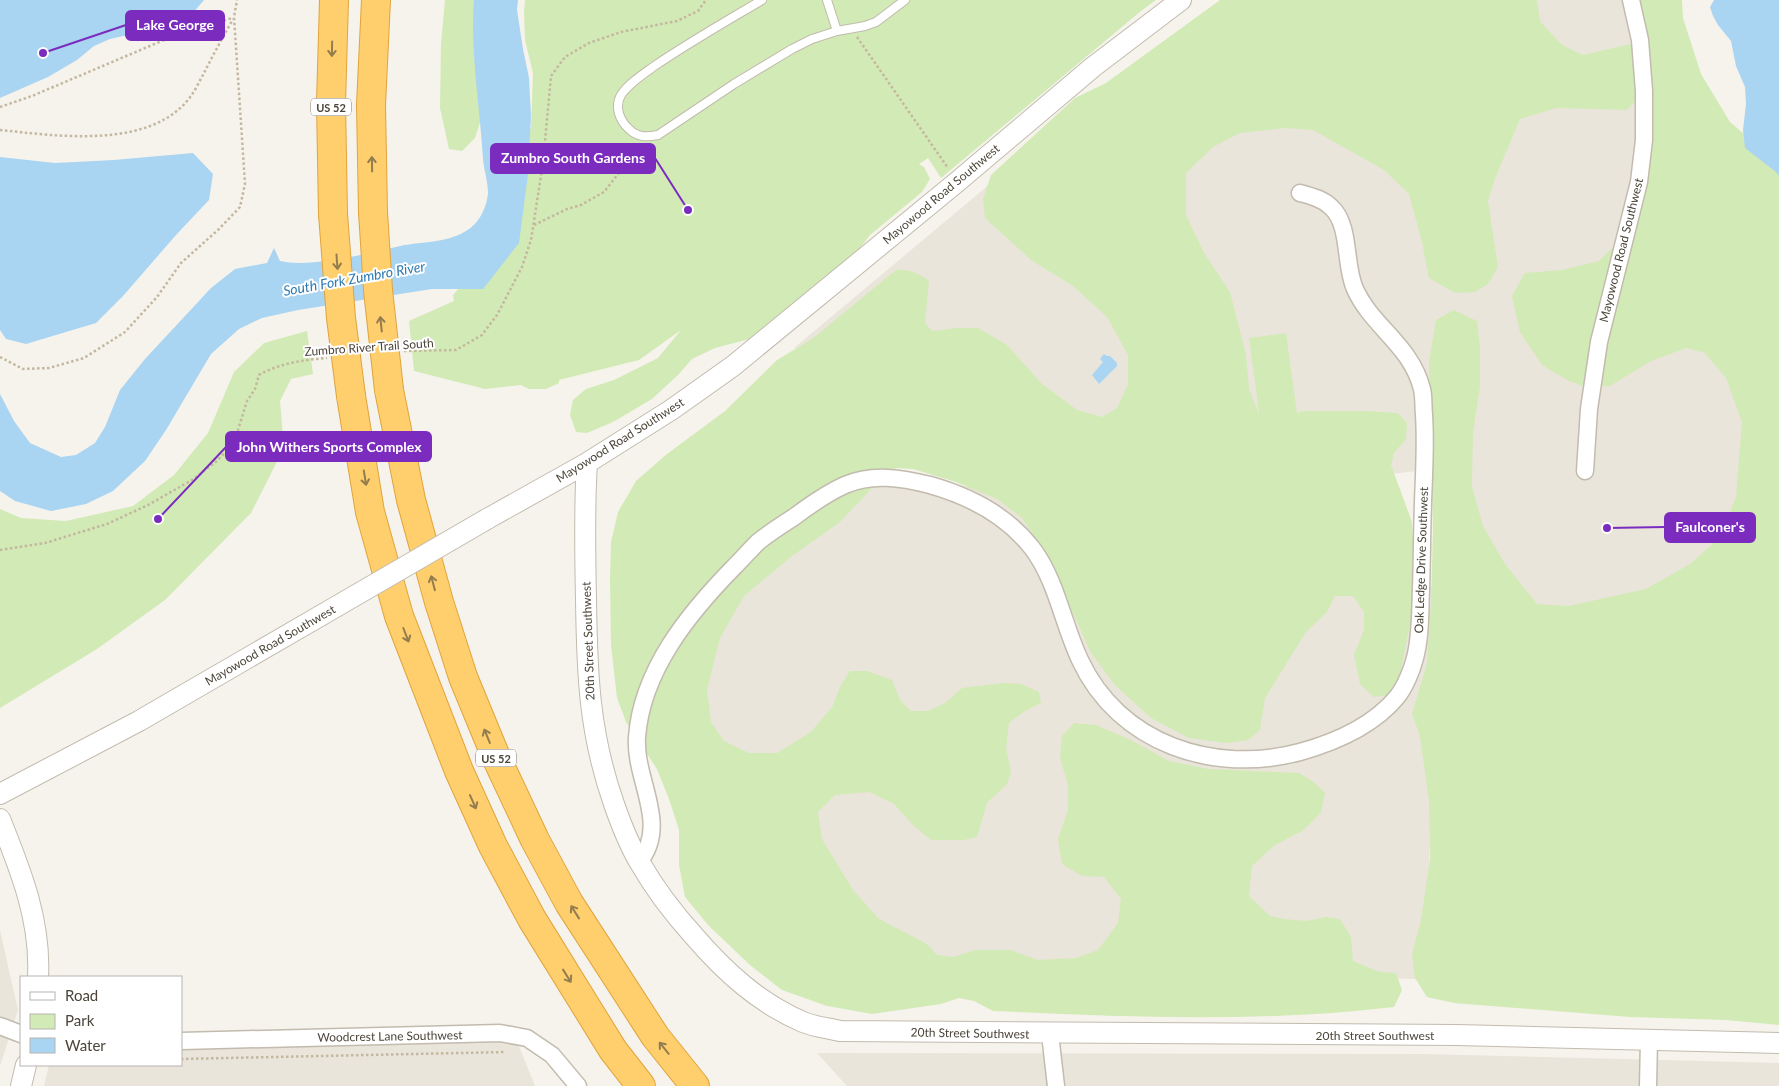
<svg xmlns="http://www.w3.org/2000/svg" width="1779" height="1086" viewBox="0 0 1779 1086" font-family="Lato,sans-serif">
  <rect width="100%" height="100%" fill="#f6f3ec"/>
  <path fill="#eae5da" d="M1442,0H1643L1779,320V642L1432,635L1428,979L1233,977L1114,982L842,951L687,710L713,589L845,485L903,479L1000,490L1238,559L1433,587L1435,469L1231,492L794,348L1009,168Z
    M0,930L18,1010L0,1066Z
    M515,1036L535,1086H44L49,1065H181V1041Z
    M817,1053L1422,1054L1779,1063V1086H847Z"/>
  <path fill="#d2eab5" d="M445,0H481L485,107L475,138L462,151L449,149L440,108L441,44Z
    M525,0H1156L1141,11L941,178L928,158L919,164L924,167L930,179L922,192L870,235L853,257L753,338L715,348L692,359L678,375L652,399L613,422L587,433L576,432L570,415L573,400L586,389L614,380L658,358L681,330L639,360L559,380V383L546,389H529L521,385L485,389L414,371L409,321L454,301L453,295L469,277L531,127L533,73L525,40L524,12Z
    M1220,0H1537L1540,21L1562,45L1583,55L1631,44L1635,62L1637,99L1627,110L1557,108L1520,119L1496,176L1488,201L1498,267L1488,284L1475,292L1455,293L1429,278L1422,242L1409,194L1384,170L1313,130L1285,128L1240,133L1213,147L1186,173V215L1204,253L1230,292L1246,355L1249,389L1258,412H1259L1249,338L1286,333L1297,413L1304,411H1365L1398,413L1407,423L1406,439L1394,453L1391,465L1412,522L1414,553L1413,609L1400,675L1388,695L1374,697L1360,684L1354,655L1364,630V612L1353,596H1335L1327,612L1306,632L1265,698L1260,730L1248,740L1226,743L1189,738L1151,718L1115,685L1091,653L1046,553L1022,518L997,499L956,482L913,469L896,468L872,488L840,522L792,556L744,596L720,638L707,690L711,722L724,741L749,753H777L811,732L832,707L841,685L850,671H867L892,680L900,700L911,711H928L945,703L962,688L1002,683L1021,684L1039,692L1041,703L1025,711L1009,723L1006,747L1011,773L1007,784L987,803L977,837L964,840H931L914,826L894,804L869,792L835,795L818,812L822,839L853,890L879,919L927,944L937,955L954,957L975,950H1010L1038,960L1076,958L1098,950L1118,923L1121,899L1104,877L1082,876L1062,864L1058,839L1068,810V785L1060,758L1062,736L1074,723L1096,725L1131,740L1169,761L1209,769L1299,773L1315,783L1325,793L1321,813L1302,831L1275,845L1252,866L1249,896L1270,916L1284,919L1307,921L1326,917L1340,919L1351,937L1353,961L1380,972L1396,973L1402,990L1394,1007C1261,1023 1126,1017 993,1011L974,1001L959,998L941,1004L872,1014L827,1006L782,990L750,965L708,925L685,897L679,865V830L669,799L657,769L626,722L617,698L611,645L610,579L611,542L618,512L636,481L667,454L725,411L777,360L812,339L896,270C908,269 919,273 929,281L925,323L932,331L957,328H978L1007,345L1041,383L1077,410L1102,417L1117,408L1128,384V355L1107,317L1073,286L1031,260L985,218L983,199L991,175L1075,98L1106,83Z
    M1639,0H1682L1683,18L1701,74L1730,122L1779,164V1025L1726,1020L1630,1017L1454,1003L1427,997L1415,978L1412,954L1421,920L1430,859L1429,801L1420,736L1412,714L1427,663L1431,603L1433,529L1429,362L1436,320L1454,310L1477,321L1480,348V386L1473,433L1472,487L1483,526L1505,564L1537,604L1569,606L1646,589L1690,564L1720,537L1736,497L1742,422L1726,378L1705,353L1686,348L1651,361L1610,386L1586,387L1569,381L1542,365L1520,332L1512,296L1525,273L1562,270L1599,261L1636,224L1649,157L1653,110L1651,66Z
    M307,331L313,374L291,379L280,401L284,448L251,513L165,600L97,649L0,708V509L21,518L66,521L133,506L174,475L208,433L234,372L264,343Z"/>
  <path fill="#a9d4f2" d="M0,0H204L192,14L154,29L110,39L94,46L77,60L48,77L0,98Z
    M474,0H518L517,10L523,49L529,78L531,116L528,174L519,243L483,289H432L298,310L262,318L239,329L211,354L166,430L145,461L113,491L86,504L51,511L15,501L0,491V394L14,421L30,443L61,457L76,455L95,443L105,427L120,390L145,359L211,288L235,269L267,263L274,248L280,261C309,268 366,254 396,247C419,241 445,244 466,231C479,224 487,207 488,193C488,182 484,170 483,159C480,107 470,52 474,0Z
    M1714,0H1779V176L1776,172L1745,148L1743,130L1746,104L1745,87L1736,66L1731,41L1718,25L1713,16L1710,7Z
    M193,153L213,174L209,200L176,235L123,296L96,323L26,344L6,339L0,330V157L55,163L114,160Z
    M1104,354L1107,356H1110L1117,363V366L1099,384L1092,375L1103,362L1100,359Z"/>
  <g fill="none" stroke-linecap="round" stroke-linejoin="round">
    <g stroke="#c2bbae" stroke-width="10">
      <path id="service" d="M762,0C725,22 688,43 653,67C642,75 628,84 621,95C614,107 620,121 629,129C638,138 647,137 658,135L734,84L792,49L812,39L837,31L865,26L876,22L905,0
        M827,0L837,31"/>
    </g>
    <g stroke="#c2bbae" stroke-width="19">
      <path id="minor" d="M1585,471L1589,409L1599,342L1639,182L1644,140V91L1640,40L1631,0
        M639,862C670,824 634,780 637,737C642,670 689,613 734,567C742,559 750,550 758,542C769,533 782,525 794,517C810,505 827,493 845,485C873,473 902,478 930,485C969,496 1007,516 1032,548C1056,579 1063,624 1080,660C1119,744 1214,775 1300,752C1336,742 1373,726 1397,697C1405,687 1412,670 1415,658C1421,635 1420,611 1421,589C1422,560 1422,531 1423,502C1424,473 1426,444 1424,415C1423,406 1424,397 1422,389C1411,345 1372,327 1355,289C1344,265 1351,225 1331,207C1323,199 1311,196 1300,193
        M0,1026L21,1034
        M1050,1034L1056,1086
        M181,1041L500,1033L527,1038L552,1055L578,1086
        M1648,1086L1649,1040"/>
    </g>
    <g stroke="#c2bbae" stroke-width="22">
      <path id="tertiary" d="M587,463C584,508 585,553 586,599C587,674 589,733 614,804C621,824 629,845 640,863C655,889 674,914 694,936C725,972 759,1003 803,1022C815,1027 828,1028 840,1031L1457,1035L1779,1043
        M487,519L587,463L671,410L733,366L957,182L1093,67L1181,0
        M0,794L139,721L320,616
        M0,819C21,871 41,921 38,977
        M21,1086L26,1065"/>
    </g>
    <g stroke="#e0a43c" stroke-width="30">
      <path id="motorway" d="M373,212L371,105L376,0
        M333,214L331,103L334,0
        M389,390L411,500L439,602L463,677L496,757L535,840L569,903L655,1036L695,1086
        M351,396L370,512L399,616L459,771L493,846L532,919L613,1050L641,1086"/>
    </g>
    <path stroke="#c4b79f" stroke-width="2.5" stroke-dasharray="2.5 2.5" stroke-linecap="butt" d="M857,37L948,168
      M0,107L32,96L164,40L232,18
      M0,130C58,136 152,150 191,96C196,89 200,80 204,73C213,55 223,37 233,19
      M534,225L567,209L581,205L604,192L640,146
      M404,351L456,350L482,335L497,315L522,267L531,240L543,163L551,76L565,57L589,43L621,32L677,21L698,11L706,0
      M0,357L23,369L49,368L84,358L125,332L157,297L181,263L219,229L240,207L245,184L234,17L237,0
      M0,550L45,543L107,524L148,505L192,480L217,461L234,443L247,401L255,389L259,375C280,363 303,360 327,358
      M181,1059L506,1052"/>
    <use href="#service" stroke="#fff" stroke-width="8"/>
    <use href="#minor" stroke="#fff" stroke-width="16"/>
    <use href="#tertiary" stroke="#fff" stroke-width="20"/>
    <use href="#motorway" stroke="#ffcf6e" stroke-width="28"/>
    <g stroke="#c2bbae" stroke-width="22" stroke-linecap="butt">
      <path id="tertiary-bridge" d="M320,616L487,519"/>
    </g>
    <g stroke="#e0a43c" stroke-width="30" stroke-linecap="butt">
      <path id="motorway-bridge" d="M373,212L378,290L389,390
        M333,214L341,318L351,396"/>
    </g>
    <use href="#tertiary-bridge" stroke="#fff" stroke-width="20"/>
    <use href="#motorway-bridge" stroke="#ffcf6e" stroke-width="28"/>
  </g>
  <defs><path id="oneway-shaft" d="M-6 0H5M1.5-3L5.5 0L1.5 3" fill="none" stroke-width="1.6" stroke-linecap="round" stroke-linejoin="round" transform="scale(1.25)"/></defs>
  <g stroke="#937c4e">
    <use href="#oneway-shaft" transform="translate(332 49) rotate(91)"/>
    <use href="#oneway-shaft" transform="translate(372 164) rotate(-91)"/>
    <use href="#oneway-shaft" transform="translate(337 262) rotate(86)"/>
    <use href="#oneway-shaft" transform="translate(381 324) rotate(-96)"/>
    <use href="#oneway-shaft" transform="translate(365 478) rotate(81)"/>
    <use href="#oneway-shaft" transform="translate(433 583) rotate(-105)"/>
    <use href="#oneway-shaft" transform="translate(406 635) rotate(69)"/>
    <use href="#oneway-shaft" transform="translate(487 736) rotate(-112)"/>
    <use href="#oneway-shaft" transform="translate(473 802) rotate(66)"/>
    <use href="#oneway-shaft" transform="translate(575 912) rotate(-122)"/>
    <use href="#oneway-shaft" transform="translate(567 976) rotate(58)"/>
    <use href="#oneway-shaft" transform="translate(664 1048) rotate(-129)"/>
  </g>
  <g text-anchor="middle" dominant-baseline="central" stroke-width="4" stroke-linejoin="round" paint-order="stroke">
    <g fill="#fff" stroke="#817c74" stroke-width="1">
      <rect x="311" y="98.5" width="40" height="17" rx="4"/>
      <rect x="476" y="749.5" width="40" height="17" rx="4"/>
    </g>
    <g font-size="11" font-weight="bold" fill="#4b4439">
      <text x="331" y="107">US 52</text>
      <text x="496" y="758">US 52</text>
    </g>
    <g font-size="12" fill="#4b4439" stroke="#fff">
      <text transform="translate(941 194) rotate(-40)">Mayowood Road Southwest</text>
      <text transform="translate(1621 250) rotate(-76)">Mayowood Road Southwest</text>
      <text transform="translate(369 347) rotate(-4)">Zumbro River Trail South</text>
      <text transform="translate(620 440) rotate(-32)">Mayowood Road Southwest</text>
      <text transform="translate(1421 560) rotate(-88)">Oak Ledge Drive Southwest</text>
      <text transform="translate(588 641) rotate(-92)">20th Street Southwest</text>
      <text transform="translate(270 645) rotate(-30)">Mayowood Road Southwest</text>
      <text transform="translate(970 1033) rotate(1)">20th Street Southwest</text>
      <text x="1375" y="1035">20th Street Southwest</text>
      <text transform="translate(390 1036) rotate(-1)">Woodcrest Lane Southwest</text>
    </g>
    <g font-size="14" font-style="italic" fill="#2e7ab2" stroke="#fff">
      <text transform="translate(354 278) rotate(-10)">South Fork Zumbro River</text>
    </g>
  </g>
  <path fill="none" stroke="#7b2cbf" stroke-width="2" d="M43 53L126 25M688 210L655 158M158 519L226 447M1607 528L1665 527"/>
  <g fill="#7b2cbf" stroke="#fff" stroke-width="2">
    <circle cx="43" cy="53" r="5"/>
    <circle cx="688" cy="210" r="5"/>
    <circle cx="158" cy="519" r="5"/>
    <circle cx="1607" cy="528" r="5"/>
  </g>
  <g fill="#7b2cbf" stroke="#7b2cbf" stroke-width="2">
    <rect x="126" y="11" width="98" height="29" rx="5"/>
    <rect x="491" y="144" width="164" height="29" rx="5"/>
    <rect x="226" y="432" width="205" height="29" rx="5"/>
    <rect x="1665" y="513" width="90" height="29" rx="5"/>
  </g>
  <g font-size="14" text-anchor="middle" font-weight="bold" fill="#fff">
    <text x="175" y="30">Lake George</text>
    <text x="573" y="163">Zumbro South Gardens</text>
    <text x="329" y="452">John Withers Sports Complex</text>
    <text x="1710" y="532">Faulconer's</text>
  </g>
  <rect x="20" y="976" width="162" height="90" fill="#ffffff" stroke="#b7b4b0"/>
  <rect x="30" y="992" width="25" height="8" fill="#ffffff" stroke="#b7b4b0"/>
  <text x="65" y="1001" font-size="15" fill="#4b4439">Road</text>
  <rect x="30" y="1014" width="25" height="15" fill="#d2eab5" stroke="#b7b4b0"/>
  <text x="65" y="1026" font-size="15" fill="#4b4439">Park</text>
  <rect x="30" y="1038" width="25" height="15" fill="#a9d4f2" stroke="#b7b4b0"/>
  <text x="65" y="1051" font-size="15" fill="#4b4439">Water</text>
</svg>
